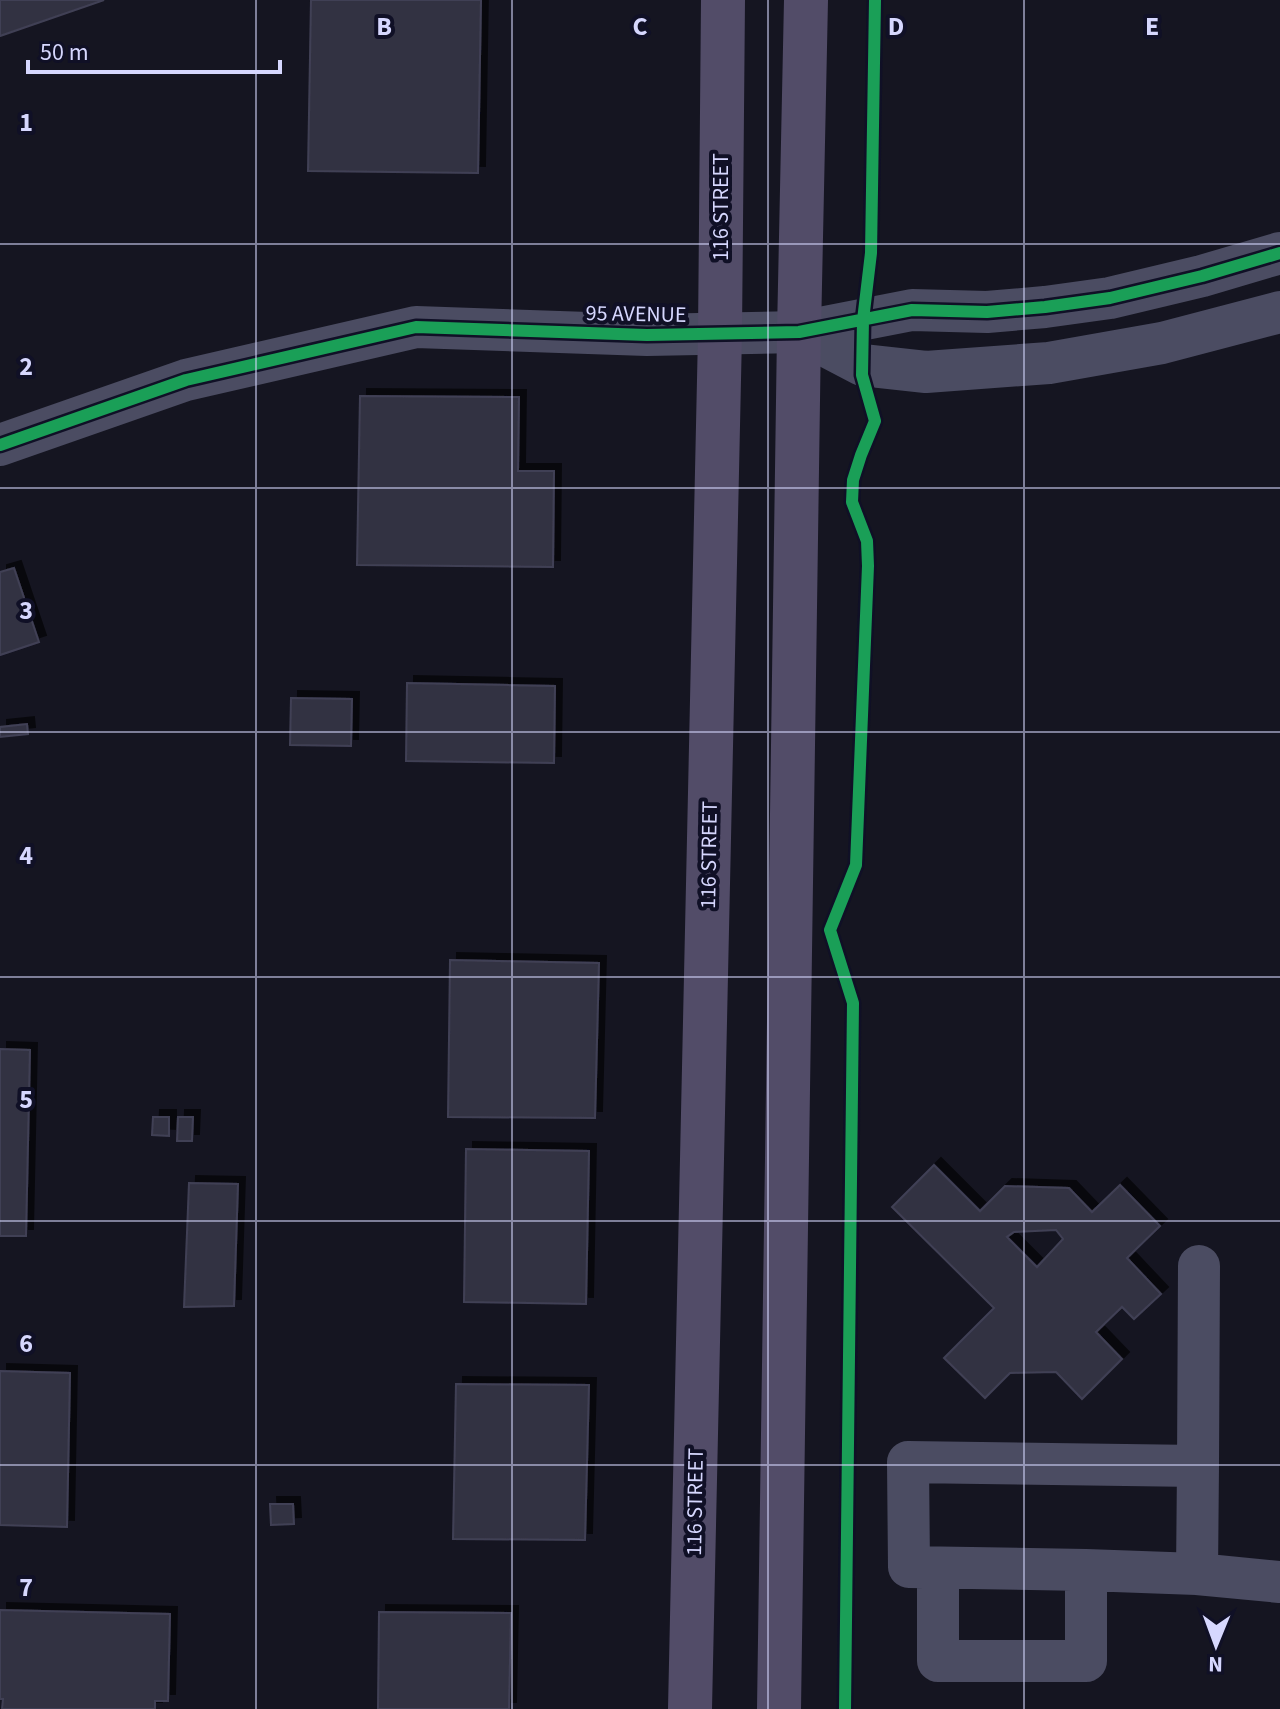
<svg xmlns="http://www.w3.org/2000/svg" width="1280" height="1709" viewBox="0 0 1280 1709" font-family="'Source Sans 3',sans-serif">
  <defs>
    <filter id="shadow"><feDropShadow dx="7" dy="-7" stdDeviation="0" flood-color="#0009"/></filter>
  </defs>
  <rect width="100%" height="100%" fill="#151521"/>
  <path fill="#333343" stroke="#414055" stroke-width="2" fill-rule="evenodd" filter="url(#shadow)" d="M0,0H104L0,36Z
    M311,0H481L478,173L308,171Z
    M360,396L519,397L518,471H554L553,567L357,565Z
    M14,568L39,642L0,655V572Z
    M407,683L555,686L554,763L406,761Z
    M291,698L352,699L351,746L290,745Z
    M27,724L28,734L0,737V727Z
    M450,960L599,963L595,1118L448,1117Z
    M0,1049L30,1050L26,1236H0Z
    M153,1117H169V1136L152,1135Z
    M178,1117H193L192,1141H177Z
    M466,1149L589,1151L586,1304L464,1302Z
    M934,1165L980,1211L1005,1186L1069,1188L1092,1212L1120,1185L1160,1226L1127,1258L1161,1294L1134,1319L1122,1307L1096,1332L1122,1359L1082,1399L1056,1372L1010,1373L985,1398L944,1358L994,1308L892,1207ZM1056,1230L1063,1239L1037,1267L1007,1237L1014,1232Z
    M189,1183L238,1184L234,1306L184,1307Z
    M0,1371L70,1373L67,1527L0,1525Z
    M456,1384L589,1385L585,1540L453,1539Z
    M270,1504H293L294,1524L271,1525Z
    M0,1610L170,1614L168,1701H155V1709H2L3,1699H0Z
    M379,1612L511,1613L509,1709H378Z"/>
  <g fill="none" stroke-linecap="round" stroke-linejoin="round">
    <path stroke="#4b4c62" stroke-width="42" d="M799,332L862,365L926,372L1049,363L1162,343L1280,312
      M0,445L186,380L416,327L647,335L799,332L912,310L987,312L1045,307L1110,298L1202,276L1280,253
      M1198,1466L1199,1266
      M938,1568V1661H1086V1570
      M1197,1574L1198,1466L908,1462L909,1567L1086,1570L1197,1574L1280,1582"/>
    <path stroke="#524c68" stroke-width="44" d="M690,1709L720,334L723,0
      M779,1709L799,332L806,0"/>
    <g stroke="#101026" stroke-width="17">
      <path id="cycleway" d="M0,445L186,380L416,327L647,335L799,332L912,310L987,312L1045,307L1110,298L1202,276L1280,253
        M845,1709L853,1003L830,930L856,865L868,566L867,541L852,502L853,480L861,455L875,421L862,375L863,320L871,253L875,0"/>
    </g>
    <use href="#cycleway" stroke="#1a9f57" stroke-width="12"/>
  </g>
  <path fill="none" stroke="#d6d7fe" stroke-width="2" stroke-opacity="0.55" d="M256,0V1709M512,0V1709M768,0V1709M1024,0V1709M0,244H1280M0,488H1280M0,732H1280M0,977H1280M0,1221H1280M0,1465H1280"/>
  <g text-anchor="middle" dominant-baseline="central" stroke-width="8" stroke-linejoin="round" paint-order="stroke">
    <g font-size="22" fill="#d6d7fe" stroke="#101026">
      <text transform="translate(721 207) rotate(-90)">116 STREET</text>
      <text transform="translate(636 314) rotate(1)">95 AVENUE</text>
      <text transform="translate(709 855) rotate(-89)">116 STREET</text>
      <text transform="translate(695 1502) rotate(-89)">116 STREET</text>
    </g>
  </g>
  <g font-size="26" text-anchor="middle" font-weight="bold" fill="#d6d7fe" stroke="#101026" stroke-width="8" stroke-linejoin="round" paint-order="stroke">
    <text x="384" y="35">B</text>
    <text x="640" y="35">C</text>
    <text x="896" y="35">D</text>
    <text x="1152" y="35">E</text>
    <text x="26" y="131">1</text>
    <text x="26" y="375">2</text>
    <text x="26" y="619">3</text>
    <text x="26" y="864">4</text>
    <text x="26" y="1108">5</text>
    <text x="26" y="1352">6</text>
    <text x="26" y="1596">7</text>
  </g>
  <g transform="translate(1216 1645) rotate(181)" stroke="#101026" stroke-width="6" paint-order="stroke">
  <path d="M0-6L14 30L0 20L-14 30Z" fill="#d6d7fe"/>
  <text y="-12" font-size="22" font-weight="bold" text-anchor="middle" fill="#d6d7fe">N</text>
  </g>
  <path d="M28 60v12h252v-12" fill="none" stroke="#d6d7fe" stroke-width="4"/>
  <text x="40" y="60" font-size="24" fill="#d6d7fe" stroke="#101026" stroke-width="6" paint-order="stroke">50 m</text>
</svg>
